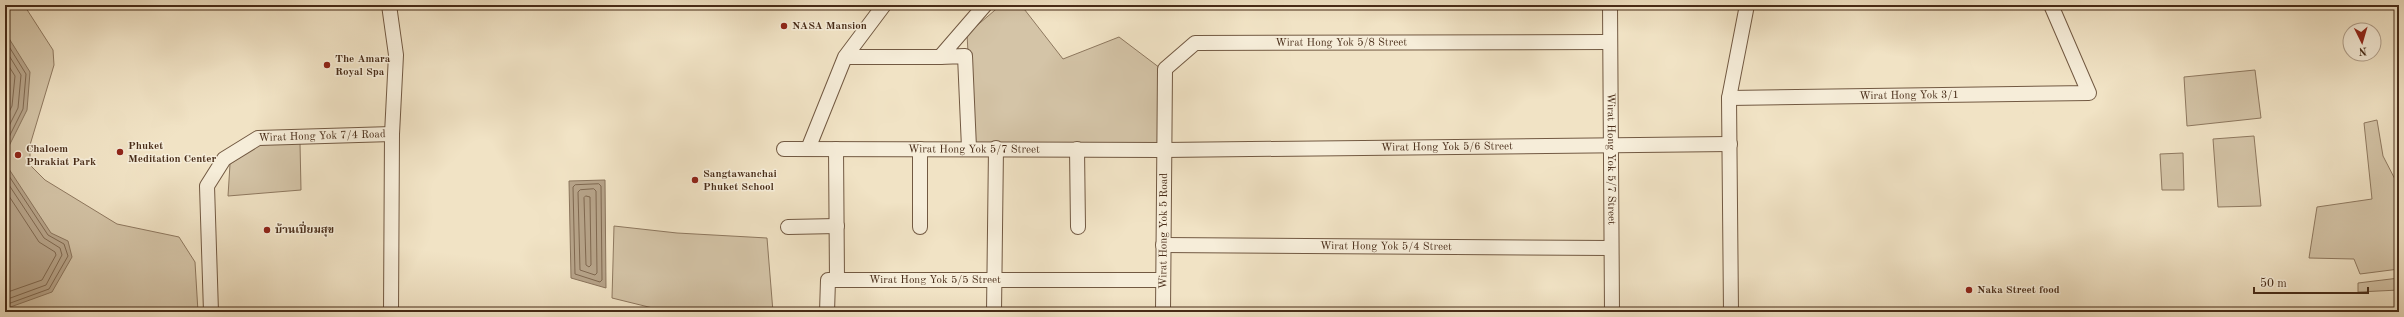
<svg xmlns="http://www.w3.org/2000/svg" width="2404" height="317" viewBox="0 0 2404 317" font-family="'Old Standard TT','Noto Serif Thai',serif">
  <rect width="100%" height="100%" fill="#f1e3c5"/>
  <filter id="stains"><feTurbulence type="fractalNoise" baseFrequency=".005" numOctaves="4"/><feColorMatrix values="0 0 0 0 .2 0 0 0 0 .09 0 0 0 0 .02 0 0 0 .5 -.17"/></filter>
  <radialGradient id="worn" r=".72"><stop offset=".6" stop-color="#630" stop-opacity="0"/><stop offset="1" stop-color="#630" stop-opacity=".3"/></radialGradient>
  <path fill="#d4c4a7" stroke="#8e785f" d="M5,5H24L53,50L54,65L30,145V165L45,180L117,224L179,237L195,262L198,312H5Z
    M1001,5H1021L1063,59L1119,37L1160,68V146L973,144L967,34Z
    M2255,70L2261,118L2187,126L2184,77Z
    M2377,120L2383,156L2399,187V269L2360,274L2354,259L2309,258L2317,207L2372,199L2364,123Z
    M2254,136L2261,206L2218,207L2213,139Z
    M300,143L301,190L228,196L230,164L259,145Z
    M2183,153L2184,190H2162L2160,154Z
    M614,226L677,233L767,238L773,312H669L612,298Z
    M2399,278V290L2358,292V283Z"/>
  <path fill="#b7a48a" stroke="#8a745c" d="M5,32L30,72L27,110L5,154Z
    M5,163L51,233L68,241L72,257L52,292L5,309Z
    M605,180L606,288L571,278L569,181Z"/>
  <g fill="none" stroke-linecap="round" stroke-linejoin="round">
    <path stroke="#7f6850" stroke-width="1" d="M5,40L26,74L23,109L5,145
      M5,49L21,75L18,108L5,134
      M5,60L15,76L12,106L5,120
      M5,170L48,235L64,244L68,256L49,289L5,305
      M5,179L44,238L60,248L62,255L46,285L5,300
      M599,184L601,186L602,280L600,282L575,274L573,187L575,185Z
      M594,189L596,191L597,273L595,275L580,270L578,192L580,190Z
      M5,190L39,242L55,252L56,255L42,280L5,293
      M586,196L590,197L591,265L589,267L586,265L584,198Z"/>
    <g stroke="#725942" stroke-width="16">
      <g id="street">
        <path d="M389,5L396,55L392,134L391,312"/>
        <path id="s1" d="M1610,5L1612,312"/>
        <path d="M846,57H940"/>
        <path id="s2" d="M1729,98L2089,93L2051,5"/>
        <path d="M969,148L965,56L940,57L985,5"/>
        <path id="s3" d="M784,149L1164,150L1730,144"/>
        <path d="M808,149L845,57L884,5"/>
        <path d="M836,149L837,280"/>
        <path d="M920,149V227"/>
        <path d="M1077,149L1078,227"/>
        <path d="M788,227L837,226"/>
        <path id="s4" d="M1163,245L1610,248"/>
        <path id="s5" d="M211,312L207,186L224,159L258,138L392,134"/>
        <path id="s6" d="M827,312L828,280H1163"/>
        <path d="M994,312L996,148"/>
        <path id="s7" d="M1163,312L1165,69L1195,43L1610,42"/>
        <path d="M1731,312L1729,98L1747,5"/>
      </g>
    </g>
    <use href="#street" stroke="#f6edd9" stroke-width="14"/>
  </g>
  <g fill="#8f2418" stroke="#f6edd9" stroke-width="1.5">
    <circle cx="784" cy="26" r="4"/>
    <circle cx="327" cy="65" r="4"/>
    <circle cx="120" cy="152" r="4"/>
    <circle cx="18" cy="155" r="4"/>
    <circle cx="695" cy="180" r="4"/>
    <circle cx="267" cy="230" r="4"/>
    <circle cx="1969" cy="290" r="4"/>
  </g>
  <g text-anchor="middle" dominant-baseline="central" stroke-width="3" stroke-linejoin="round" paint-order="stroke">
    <g font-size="11" font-weight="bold" fill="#472b17" stroke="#f6edd9" text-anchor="start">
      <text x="792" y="26">NASA Mansion</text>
      <text x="335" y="59">The Amara<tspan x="335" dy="13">Royal Spa</tspan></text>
      <text x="128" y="146">Phuket<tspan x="128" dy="13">Meditation Center</tspan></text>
      <text x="26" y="149">Chaloem<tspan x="26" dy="13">Phrakiat Park</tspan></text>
      <text x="703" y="174">Sangtawanchai<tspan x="703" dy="13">Phuket School</tspan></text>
      <text x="275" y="230">บ้านเปี่ยมสุข</text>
      <text x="1977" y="290">Naka Street food</text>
    </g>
    <g font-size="11" fill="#472b17" stroke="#f6edd9">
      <text stroke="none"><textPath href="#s7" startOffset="429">Wirat Hong Yok 5/8 Street</textPath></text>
      <text stroke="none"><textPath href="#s2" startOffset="180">Wirat Hong Yok 3/1</textPath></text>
      <text stroke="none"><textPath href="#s5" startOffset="262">Wirat Hong Yok 7/4 Road</textPath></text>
      <text stroke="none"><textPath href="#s3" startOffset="663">Wirat Hong Yok 5/6 Street</textPath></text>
      <text stroke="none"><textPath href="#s3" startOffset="190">Wirat Hong Yok 5/7 Street</textPath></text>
      <text stroke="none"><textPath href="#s1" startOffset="154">Wirat Hong Yok 5/7 Street</textPath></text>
      <text stroke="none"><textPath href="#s7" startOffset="81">Wirat Hong Yok 5 Road</textPath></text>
      <text stroke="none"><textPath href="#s4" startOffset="223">Wirat Hong Yok 5/4 Street</textPath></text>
      <text stroke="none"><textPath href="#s6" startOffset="139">Wirat Hong Yok 5/5 Street</textPath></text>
    </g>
  </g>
  <rect width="2404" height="317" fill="none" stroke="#f1e3c5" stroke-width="20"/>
  <rect x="6" y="6" width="2392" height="305" fill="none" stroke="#472b17" stroke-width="2"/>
  <rect x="10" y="10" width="2384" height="297" fill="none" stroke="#472b17"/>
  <g transform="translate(2362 42) rotate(175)"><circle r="19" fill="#f6edd9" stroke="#b09f8b"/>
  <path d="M0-3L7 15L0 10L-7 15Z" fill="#8f2418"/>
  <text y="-6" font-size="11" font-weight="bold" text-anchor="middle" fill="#472b17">N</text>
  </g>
  <path d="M2254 287v6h114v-6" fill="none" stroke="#472b17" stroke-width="2"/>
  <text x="2260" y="287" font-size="12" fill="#472b17" stroke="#f6edd9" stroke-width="3" paint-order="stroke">50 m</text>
  <rect width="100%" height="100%" filter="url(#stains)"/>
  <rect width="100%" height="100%" fill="url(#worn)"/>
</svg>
